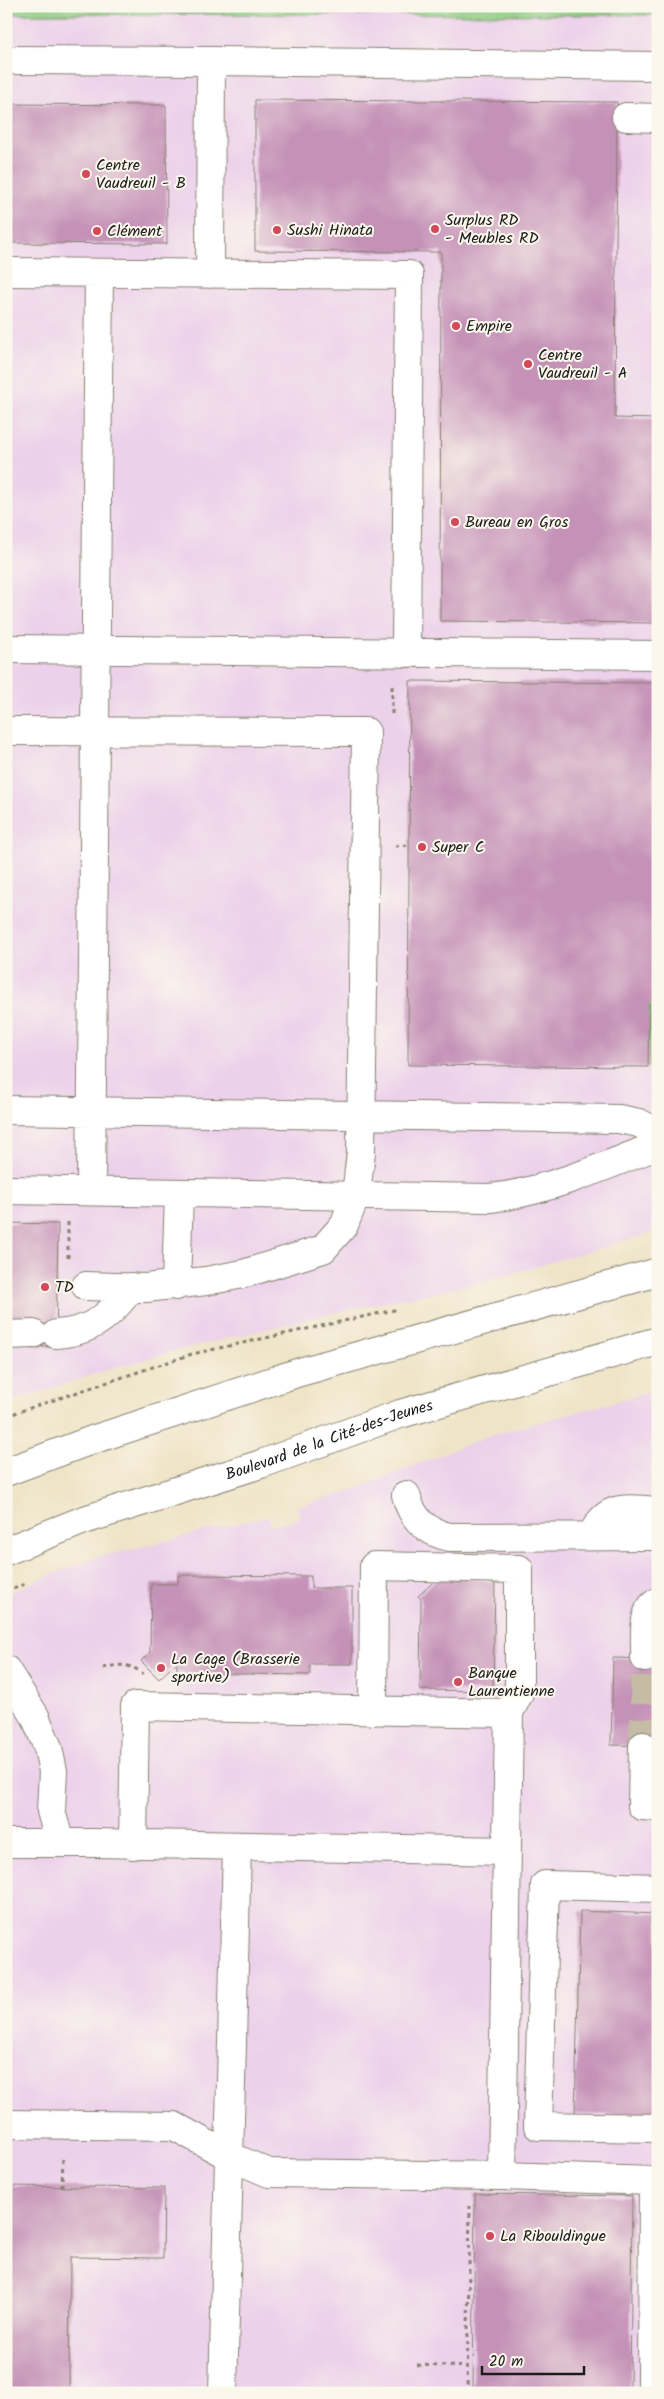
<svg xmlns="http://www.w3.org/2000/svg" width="664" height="2399" viewBox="0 0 664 2399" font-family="Kalam,sans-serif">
  <rect width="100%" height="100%" fill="#fbf7ec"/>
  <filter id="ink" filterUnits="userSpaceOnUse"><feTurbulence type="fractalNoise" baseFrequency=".02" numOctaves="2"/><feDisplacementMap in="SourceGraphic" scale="10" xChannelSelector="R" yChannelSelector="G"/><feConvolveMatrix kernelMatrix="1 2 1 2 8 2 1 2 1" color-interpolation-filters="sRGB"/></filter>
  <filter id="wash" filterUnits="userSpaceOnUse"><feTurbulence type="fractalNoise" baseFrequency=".0096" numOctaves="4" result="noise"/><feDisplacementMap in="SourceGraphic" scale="20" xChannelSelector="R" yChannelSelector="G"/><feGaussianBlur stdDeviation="1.12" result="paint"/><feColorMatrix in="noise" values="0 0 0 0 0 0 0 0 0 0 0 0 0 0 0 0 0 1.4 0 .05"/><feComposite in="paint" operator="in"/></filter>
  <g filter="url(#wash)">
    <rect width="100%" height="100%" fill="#efe4c7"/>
    <path fill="#ecd1ea" d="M6,14L658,15V1231L479,1283L333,1313L179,1350L107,1370L6,1403Z
      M658,1390V2393H6V1595L39,1579L99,1557L268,1516L271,1526L300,1518L296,1507L353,1490L485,1437Z"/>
    <path fill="#92cf85" stroke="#577650" d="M6,6H658V15L6,14Z
      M649,1004H658V1067H648Z"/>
    <g id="blocks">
      <path fill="#c592b7" d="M255,100L617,102L615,418L658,419V623L440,621L441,252L255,251Z
        M6,104L166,105L167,244L6,243Z
        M410,681L658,683V1004H649L648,1067L408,1065Z
        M6,1223L58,1224L56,1347L33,1346L6,1325Z
        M178,1575L311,1576V1588H352V1664H310V1675L177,1673V1664H175L159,1679L141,1661L150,1652L151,1584H178Z
        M440,1576L495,1582L493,1691L420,1690L421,1599L418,1596Z
        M613,1658L658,1659L656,1746L611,1745Z
        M580,1911L658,1914V2116L575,2114Z
        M6,2186L164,2188L163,2258L70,2257L69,2393H6Z
        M475,2194L632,2196L630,2393H473Z"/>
    </g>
  </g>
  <g filter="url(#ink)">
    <use href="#blocks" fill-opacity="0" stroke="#868072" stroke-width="1"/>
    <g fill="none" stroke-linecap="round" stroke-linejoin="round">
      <path stroke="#c5bca5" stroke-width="28" stroke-dasharray="28 14" stroke-linecap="butt" d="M643,1746L645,1658"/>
      <g stroke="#868072" stroke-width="30">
        <path id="minor" d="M6,60L211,61
          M626,117L658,118
          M6,272L409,275L406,653
          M210,274L211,61L658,66
          M6,649L658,655
          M6,731L366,732L361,1152L356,1195L344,1225L323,1249L243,1274L206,1281L146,1288L86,1286
          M6,1110L619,1119L639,1123L658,1133
          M6,1190L490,1198C542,1193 609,1165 658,1145
          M91,1191L99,273
          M176,1286L179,1193
          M56,1334C93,1332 110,1315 132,1287
          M6,1335L33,1334
          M406,1495C412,1519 426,1532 450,1537L658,1536
          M592,1536C606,1503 627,1509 658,1511
          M645,1658C646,1642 640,1609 658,1602
          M6,1670L35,1716L48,1748L53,1771L51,1811L60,1843
          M373,1711L374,1566L519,1569V1693L509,1713
          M643,1746L642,1806L658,1807
          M6,1843H96L507,1851
          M658,1888L545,1885L538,2126L658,2128
          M6,2124L174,2126L229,2156L269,2173L502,2176L509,1713L135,1706L133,1845
          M502,2176L653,2181L652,2393
          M223,2393L237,1847"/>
      </g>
      <g stroke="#868072" stroke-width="30">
        <g id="major">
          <path d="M6,1472L92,1440L300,1372L658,1272"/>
          <path id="s1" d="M6,1551L84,1520L261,1464L400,1414L658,1341"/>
        </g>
      </g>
      <path stroke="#868072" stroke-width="3" stroke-dasharray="4 4" stroke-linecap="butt" d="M392,714V682
        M395,846L409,845
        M68,1222V1261
        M6,1416L192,1354L399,1309
        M6,1592L27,1583
        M103,1668C119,1664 130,1663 143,1674
        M62,2187L63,2155
        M417,2365L473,2367
        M467,2393L470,2206"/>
      <use href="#minor" stroke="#fff" stroke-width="28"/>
      <use href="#major" stroke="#fff" stroke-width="28"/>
    </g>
  </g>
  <g fill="#d1495b" stroke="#fbf7ec" stroke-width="2">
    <circle cx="86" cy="174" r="5"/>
    <circle cx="435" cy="229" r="5"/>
    <circle cx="277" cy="230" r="5"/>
    <circle cx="97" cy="231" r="5"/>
    <circle cx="456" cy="326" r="5"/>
    <circle cx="528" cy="364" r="5"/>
    <circle cx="455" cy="522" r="5"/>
    <circle cx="422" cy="847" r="5"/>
    <circle cx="45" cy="1287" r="5"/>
    <circle cx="161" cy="1668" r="5"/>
    <circle cx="458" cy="1682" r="5"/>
    <circle cx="490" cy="2236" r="5"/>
  </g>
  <g text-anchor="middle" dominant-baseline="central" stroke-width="4" stroke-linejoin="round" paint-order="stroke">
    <g font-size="16" fill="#1c1c1c" stroke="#fbf7ec" text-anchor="start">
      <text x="96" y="165">Centre<tspan x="96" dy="18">Vaudreuil - B</tspan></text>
      <text x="445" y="220">Surplus RD<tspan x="445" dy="18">- Meubles RD</tspan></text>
      <text x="287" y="230">Sushi Hinata</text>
      <text x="107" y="231">Clément</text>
      <text x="466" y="326">Empire</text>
      <text x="538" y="355">Centre<tspan x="538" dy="18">Vaudreuil - A</tspan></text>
      <text x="465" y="522">Bureau en Gros</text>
      <text x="432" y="847">Super C</text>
      <text x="55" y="1287">TD</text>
      <text x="171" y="1659">La Cage (Brasserie<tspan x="171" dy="18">sportive)</tspan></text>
      <text x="468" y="1673">Banque<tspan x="468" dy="18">Laurentienne</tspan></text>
      <text x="500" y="2236">La Ribouldingue</text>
    </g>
    <g font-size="16" fill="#1c1c1c" stroke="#fbf7ec">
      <text stroke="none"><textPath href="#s1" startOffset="342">Boulevard de la Cité-des-Jeunes</textPath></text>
    </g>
  </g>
  <rect width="664" height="2399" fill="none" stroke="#fbf7ec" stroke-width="25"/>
  <path d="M482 2366v8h102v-8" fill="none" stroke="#1c1c1c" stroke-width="2.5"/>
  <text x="489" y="2366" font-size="15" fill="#1c1c1c" stroke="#fbf7ec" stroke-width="4" paint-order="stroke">20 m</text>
</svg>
